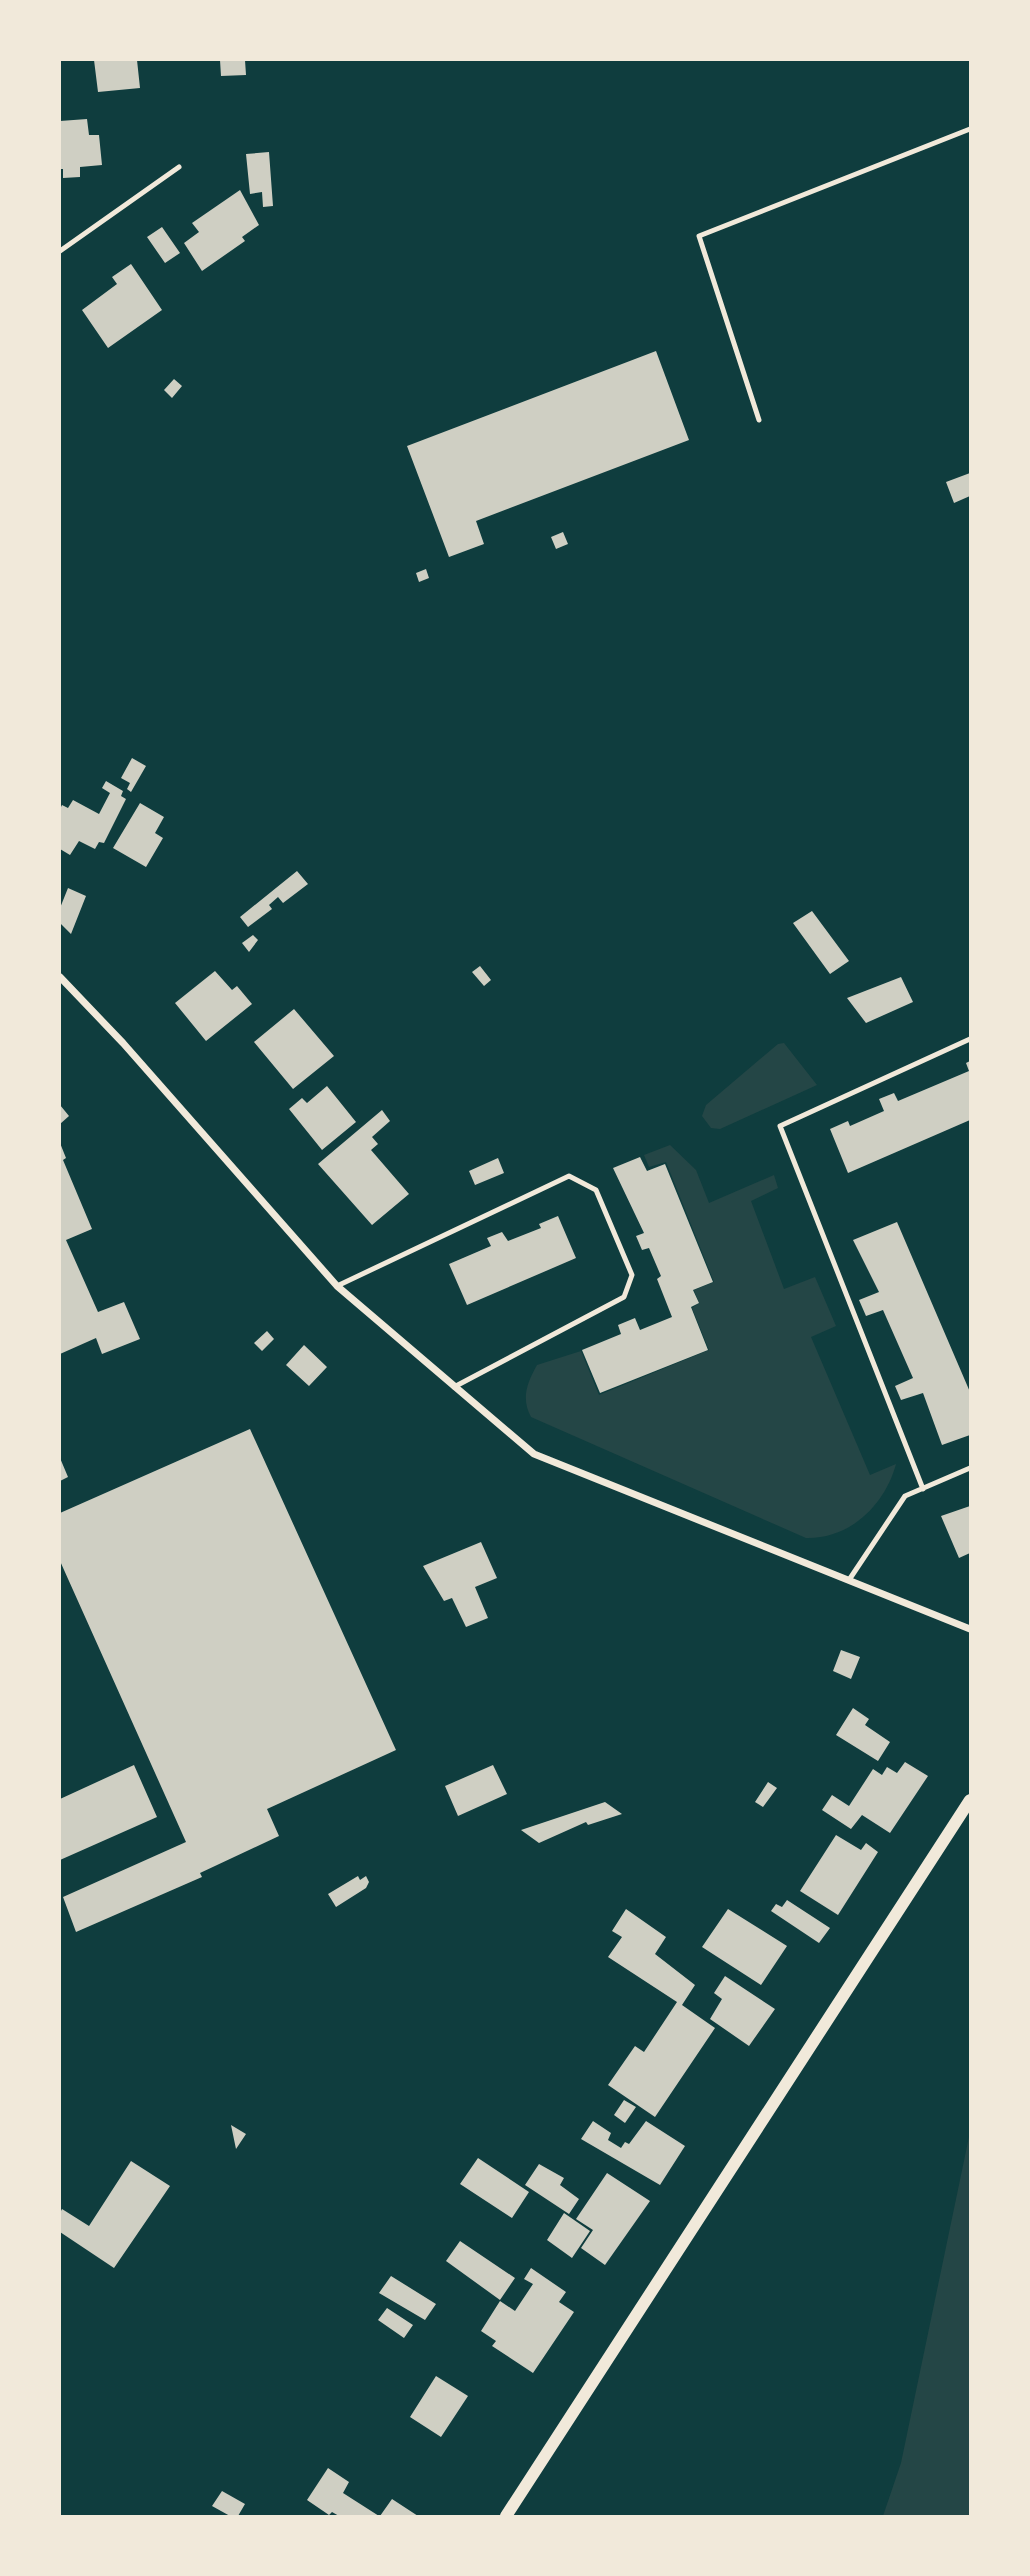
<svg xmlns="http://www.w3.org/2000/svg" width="1030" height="2576" viewBox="0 0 1030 2576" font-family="Bitter,serif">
  <rect width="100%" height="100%" fill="#0f3d3e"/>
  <path fill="#244646" d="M784,1043L817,1085L720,1129L711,1128L702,1116L706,1105L778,1044Z
    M670,1145L696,1170L709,1203L774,1175L778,1188L751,1201L784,1289L815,1277L836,1326L811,1337L870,1475L896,1464C885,1505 850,1539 806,1538L531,1417C521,1398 527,1383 537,1365L581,1351L599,1395L709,1350L692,1308L699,1303L694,1290L714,1282L666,1162L649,1167L644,1155Z
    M970,2132V2516H883L901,2463Z"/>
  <path fill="#cfcfc3" d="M94,60H137L140,88L98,92Z
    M220,60H245L246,75L221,76Z
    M87,119L89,135H99L102,165L80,167V177L63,178V169H60V121Z
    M269,152L273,206L263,207L262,192L250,194L246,154Z
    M240,190L259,225L242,237L245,241L202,271L184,243L199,232L192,223Z
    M162,227L180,253L165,263L147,237Z
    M131,264L162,310L108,348L82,310L117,284L112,277Z
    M656,351L689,440L476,521L484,544L449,557L407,446Z
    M174,379L182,386L172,398L164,390Z
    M970,473V496L954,503L946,482Z
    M563,532L568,544L556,549L551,537Z
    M426,569L429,578L419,582L416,573Z
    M132,758L146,766L131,792L127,789L130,783L121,778Z
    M106,781L123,791L121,796L126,799L104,843L99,842L95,849L79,841L70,855L60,849V809L62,805L68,808L73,800L99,814L110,793L102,788Z
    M140,803L164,817L155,833L163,838L146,867L113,848Z
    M297,871L308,884L283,903L278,897L269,905L272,909L248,927L240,917Z
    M68,888L86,896L71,934L60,923V908Z
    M812,911L849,961L830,974L793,923Z
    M253,935L258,940L249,952L242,943Z
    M480,966L491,980L484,986L472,972Z
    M215,971L232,990L237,986L252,1004L206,1041L175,1003Z
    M901,977L913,1002L866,1023L847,998Z
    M294,1009L334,1056L293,1089L254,1042Z
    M970,1061V1120L848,1173L830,1129L848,1121L850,1126L884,1111L879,1099L894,1093L898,1101L969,1071L966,1063Z
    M327,1086L356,1122L322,1150L289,1109L302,1098L307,1103Z
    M60,1105L69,1116L60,1124Z
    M382,1110L390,1121L372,1137L378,1144L371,1150L409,1194L372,1225L318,1164Z
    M60,1143L66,1158L63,1160L92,1229L66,1240L98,1312L124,1302L140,1339L102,1354L96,1338L60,1354Z
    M640,1157L647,1171L665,1164L713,1282L693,1290L699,1303L691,1307L708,1350L600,1393L582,1350L621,1334L618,1325L635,1318L640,1330L672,1317L657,1279L661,1276L649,1248L642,1250L636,1236L644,1233L613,1168Z
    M498,1158L504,1173L475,1185L469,1171Z
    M558,1216L576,1258L467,1305L449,1264L491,1246L487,1238L502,1232L508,1241L541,1228L539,1224Z
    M897,1222L970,1392V1435L942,1445L923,1393L901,1400L895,1386L913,1378L883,1310L866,1316L859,1300L879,1292L853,1240Z
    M267,1331L274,1339L262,1351L254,1343Z
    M304,1345L327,1367L309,1386L286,1365Z
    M250,1429L396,1750L267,1809L279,1836L200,1873L202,1877L76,1932L63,1897L186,1842L60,1561V1513Z
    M60,1458L68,1477L60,1481Z
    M970,1506V1553L959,1558L941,1516Z
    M481,1542L497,1578L475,1587L488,1618L466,1627L452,1598L444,1601L423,1566Z
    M841,1650L860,1657L851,1679L833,1671Z
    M853,1708L869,1719L865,1725L890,1742L878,1761L836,1735Z
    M905,1762L928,1776L890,1833L862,1815L851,1829L822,1810L832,1795L849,1806L873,1769L882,1775L887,1767L897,1773Z
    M134,1765L157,1817L60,1860V1799Z
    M493,1765L507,1794L458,1816L445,1786Z
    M768,1782L777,1788L763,1807L755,1802Z
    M605,1802L622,1814L588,1825L586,1822L539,1843L521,1830Z
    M836,1835L861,1850L866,1843L878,1852L838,1915L800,1891Z
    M358,1876L360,1880L366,1876L369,1882L366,1888L336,1907L328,1894Z
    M787,1900L830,1928L819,1943L771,1911L776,1904L782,1907Z
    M626,1909L666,1937L655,1954L695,1985L682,2005L715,2028L655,2117L608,2085L635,2046L644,2052L677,2002L608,1957L622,1937L612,1931Z
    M728,1909L787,1946L761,1985L702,1947Z
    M725,1976L775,2009L749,2046L710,2019L722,1999L714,1993Z
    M624,2100L636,2107L625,2123L614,2115Z
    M593,2121L611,2133L608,2140L621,2148L625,2142L629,2144L646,2121L685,2146L660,2185L581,2139Z
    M231,2125L246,2134L236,2149Z
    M478,2158L529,2192L512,2218L460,2184Z
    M131,2161L170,2186L114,2268L60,2232V2213L62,2209L89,2226Z
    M539,2164L564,2178L560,2185L579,2199L569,2214L525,2185Z
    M607,2173L650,2201L605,2265L581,2248L593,2230L576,2219Z
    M564,2213L590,2231L572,2258L547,2240Z
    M460,2241L515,2278L500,2300L446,2261Z
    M531,2268L566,2292L559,2302L574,2312L533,2373L492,2346L496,2341L481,2331L500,2301L515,2311L533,2284L524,2279Z
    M391,2276L436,2304L425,2320L379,2293Z
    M387,2308L413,2325L404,2338L378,2320Z
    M436,2376L468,2396L441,2437L410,2417Z
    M328,2468L349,2482L343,2493L379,2516H339L332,2512L329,2515L307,2500Z
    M222,2491L245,2504L238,2516H230L212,2506Z
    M392,2499L418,2516H380Z"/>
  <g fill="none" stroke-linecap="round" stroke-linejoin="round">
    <path stroke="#f1e9da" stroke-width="5" d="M60,251L179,167
      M759,420L699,236L970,129
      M337,1286L569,1176L596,1190L632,1275L624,1297L454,1387
      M923,1489L780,1126L970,1039
      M849,1580L905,1496L970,1468"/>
    <path stroke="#f1e9da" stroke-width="7" d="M60,977L123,1043L337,1286L534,1454L970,1629"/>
    <path stroke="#f1e9da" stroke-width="12" d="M506,2516L970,1800"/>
  </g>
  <rect width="1030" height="2576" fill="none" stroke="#f1e9da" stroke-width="122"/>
</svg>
